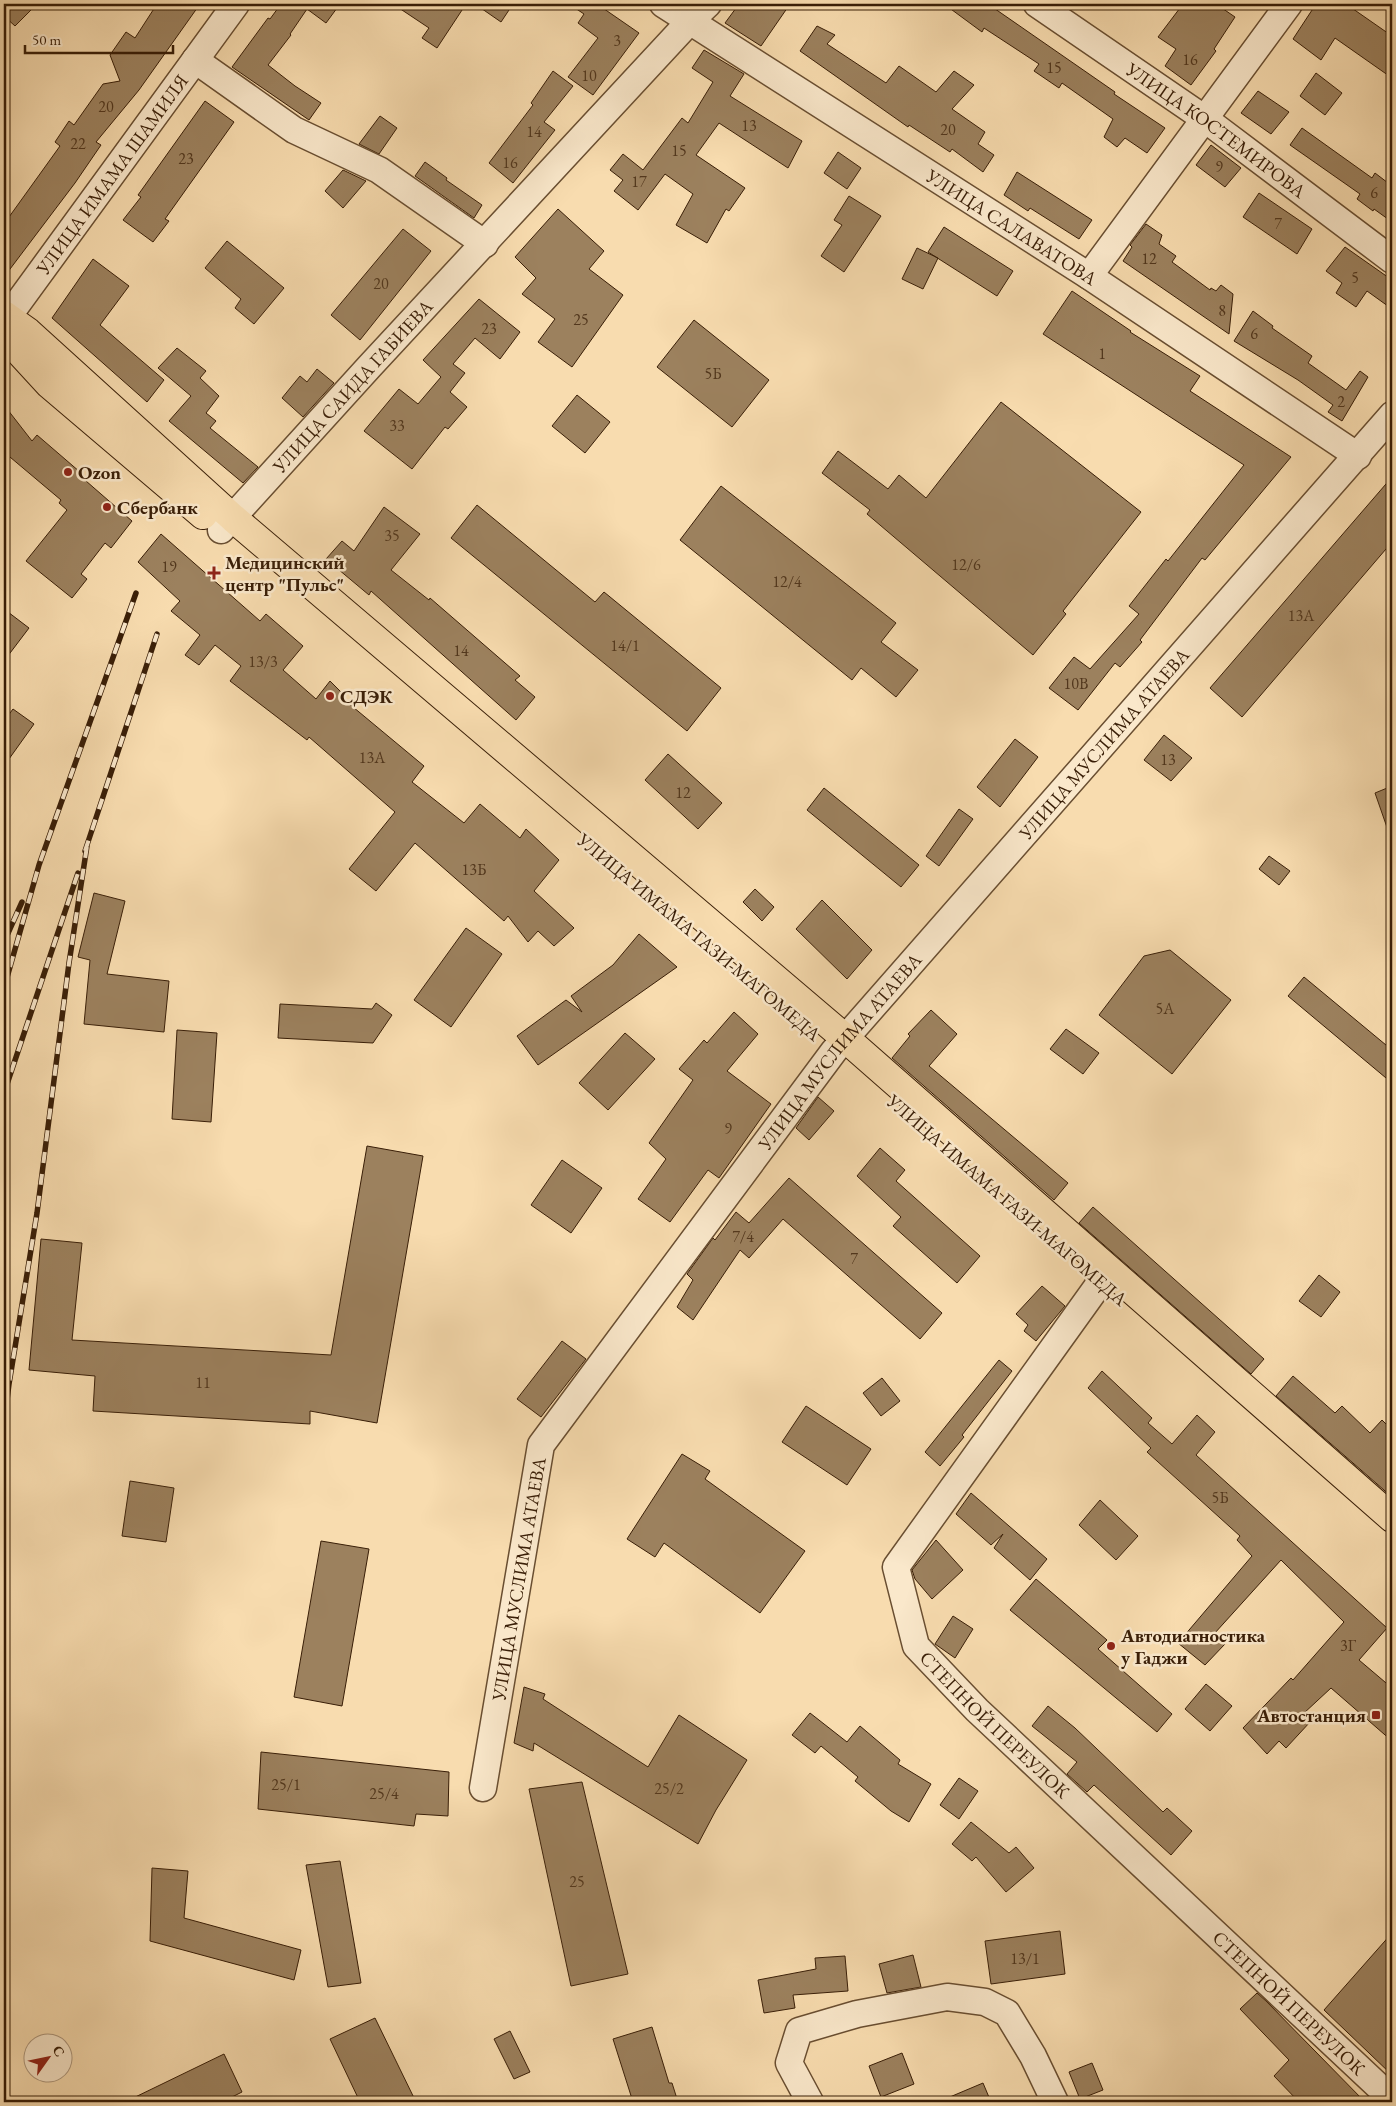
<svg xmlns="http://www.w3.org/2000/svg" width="1396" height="2106" viewBox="0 0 1396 2106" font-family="'EB Garamond',serif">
  <rect width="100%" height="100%" fill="#f8dcaf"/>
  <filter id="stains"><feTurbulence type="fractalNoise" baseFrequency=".004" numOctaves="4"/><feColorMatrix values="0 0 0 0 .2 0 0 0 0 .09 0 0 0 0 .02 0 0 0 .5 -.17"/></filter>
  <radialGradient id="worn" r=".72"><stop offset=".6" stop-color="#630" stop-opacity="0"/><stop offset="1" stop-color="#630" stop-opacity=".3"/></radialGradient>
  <path fill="#9c815e" stroke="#391e07" d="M4,4H37L15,26L4,16Z
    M157,4H200L139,90L96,142L101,145L75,183L4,277V224L60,146L55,142L69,121L74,125L103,84L120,81L110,55L126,32L135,38Z
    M281,4H340L326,23L307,9L290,34L291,35L268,65L295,86L321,103L309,120L232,67L268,18L270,19Z
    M393,4H466L437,48L422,38L429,28Z
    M475,4H513L501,22Z
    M569,4H597L639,33L593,95L568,77L598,38L578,23L584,14Z
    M739,4H790L761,46L725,23Z
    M944,4H988L1115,92L1114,94L1165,128L1147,153L1125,138L1117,147L1104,137L1113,119L1062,83L1059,88L1034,71L1039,64L984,28L982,32Z
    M1183,4H1216L1235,17L1214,49L1216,51L1191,85L1165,66L1176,49L1158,37Z
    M1316,4H1346L1392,36V78L1335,38L1321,60L1293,39Z
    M817,26L835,35L827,44L886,83L899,66L936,92L954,71L974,85L952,109L985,132L978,144L994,155L983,172L952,149L950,152L909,125L908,127L800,51Z
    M704,50L744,74L730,96L802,141L788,168L719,123L696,155L745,188L729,211L726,209L707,243L676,225L693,194L665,174L638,210L614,191L623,180L610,170L623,154L643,170L682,118L688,123L713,82L692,68Z
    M553,71L573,86L544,122L555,130L513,183L489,163L533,105L531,103Z
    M1316,73L1342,93L1325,115L1300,96Z
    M1258,91L1289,112L1271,134L1241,113Z
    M205,101L234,122L165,219L169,221L153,242L123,220L141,197L138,195Z
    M380,116L397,128L379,154L359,144Z
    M1302,128L1372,178L1375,173L1392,186V222L1374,209L1373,211L1357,199L1360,194L1290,145Z
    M1211,145L1241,168L1225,187L1196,165Z
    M838,152L861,168L847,189L824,173Z
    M425,162L447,178L446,180L482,205L474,218L415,176Z
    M343,170L366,181L343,208L325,191Z
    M1017,172L1092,220L1079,239L1030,208L1028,211L1004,195Z
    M1259,193L1312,229L1297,254L1243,217Z
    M849,196L881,216L844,272L821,256L842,225L834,220Z
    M558,209L604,251L589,269L623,295L572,367L538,342L555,319L522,294L536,278L515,257Z
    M1146,224L1162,235L1159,244L1176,256L1172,262L1210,290L1211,288L1216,291L1221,285L1233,294L1229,334L1123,261L1132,247L1130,245Z
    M944,227L1013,271L997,296L928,252Z
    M403,229L431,251L360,340L331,315Z
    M227,241L284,288L254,324L235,308L241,299L205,268Z
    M1345,247L1392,280V309L1367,291L1356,307L1336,293L1342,283L1326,271Z
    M917,248L938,258L923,289L902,279Z
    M93,259L129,286L100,325L164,380L147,402L52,318Z
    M1072,291L1131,331L1130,332L1200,376L1190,391L1291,457L1205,560L1202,558L1140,640L1142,642L1120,667L1115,663L1078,710L1049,688L1074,657L1090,669L1139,614L1129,606L1166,559L1168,561L1244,465L1043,334Z
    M479,299L520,332L500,359L475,338L453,364L465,373L450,392L467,407L448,429L445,427L412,469L364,431L399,389L418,404L441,377L423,360Z
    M1253,311L1273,326L1272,328L1312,356L1308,363L1346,390L1360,371L1368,377L1342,421L1328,412L1333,405L1298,380L1234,341Z
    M694,320L769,380L732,427L657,367Z
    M177,348L206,371L200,378L219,396L206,413L216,421L210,428L258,467L243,483L169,421L191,396L158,368Z
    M317,369L334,383L303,417L282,398L300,376L307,382Z
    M577,395L610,422L585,453L552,426Z
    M1001,402L1141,512L1063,611L1066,614L1033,655L867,514L870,510L822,473L838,451L888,489L899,475L926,498Z
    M4,405L32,441L37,435L80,472L78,474L132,521L111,548L105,543L81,574L87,579L72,598L26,561L67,510L59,503L61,500L4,452Z
    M1392,477V542L1242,717L1210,688Z
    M721,486L896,623L881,642L918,670L896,697L861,668L852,680L680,540Z
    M477,505L595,602L604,592L721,688L687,731L451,538Z
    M384,507L420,534L391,570L429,600L430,598L520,676L515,680L535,697L516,720L371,591L369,595L326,559L342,541L354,551Z
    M161,534L260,621L266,614L303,646L283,670L316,699L330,681L343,694L341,697L424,766L412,782L464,823L480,804L520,838L526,829L559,860L534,891L574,928L554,946L538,931L528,942L508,916L504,921L415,843L376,891L349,869L395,812L309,737L307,740L230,681L241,666L215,645L199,665L185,655L200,635L171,611L180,601L138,562Z
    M4,609L29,628L4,661Z
    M13,709L34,724L4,766V721Z
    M1164,735L1192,758L1171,781L1144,760Z
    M1015,739L1038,757L1000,807L977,787Z
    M668,754L722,803L698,829L645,780Z
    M1392,786V836H1390L1375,793Z
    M824,788L919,865L901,887L807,810Z
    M959,809L973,819L939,866L926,856Z
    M1269,856L1290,871L1279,885L1259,869Z
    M755,889L774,907L762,921L743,902Z
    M94,893L125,901L107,974L169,981L164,1032L84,1024L90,960L78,957Z
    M822,900L872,950L847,979L796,929Z
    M466,928L502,954L451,1027L414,1000Z
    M639,934L677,967L538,1065L517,1036L566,1000L582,1012L571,996L613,965Z
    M1170,950L1231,1000L1172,1074L1099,1015L1144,956Z
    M1304,977L1392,1050V1083L1288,996Z
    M376,1003L392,1015L373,1043L278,1038L280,1004L372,1009Z
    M931,1010L957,1034L929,1066L1068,1183L1054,1200L892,1058L910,1036L908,1034Z
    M734,1012L758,1034L727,1071L771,1104L719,1178L708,1170L670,1222L638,1199L666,1159L649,1143L693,1080L679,1069L704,1040L707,1043Z
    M1066,1029L1099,1053L1083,1074L1050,1049Z
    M177,1030L217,1033L211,1122L172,1119Z
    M625,1033L655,1059L608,1110L579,1083Z
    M818,1097L834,1111L809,1140L796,1128Z
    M367,1146L423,1156L377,1423L310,1411V1424L93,1411L95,1376L29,1370L41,1239L82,1243L72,1340L331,1355Z
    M880,1148L905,1170L896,1181L980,1256L957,1283L893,1226L901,1217L857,1176Z
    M562,1160L602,1188L571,1233L531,1205Z
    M789,1178L942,1313L920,1339L783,1219L749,1258L740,1250L693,1320L677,1307L693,1280L687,1274L713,1238L715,1240L736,1212L749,1223Z
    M1093,1207L1264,1359L1251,1374L1079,1223Z
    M1319,1275L1340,1292L1321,1317L1299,1301Z
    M1042,1286L1065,1306L1036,1341L1024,1331L1028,1325L1016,1314Z
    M562,1341L586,1359L541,1417L517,1399Z
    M999,1360L1012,1371L962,1435L964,1437L940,1466L925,1452Z
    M1102,1371L1152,1418L1148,1423L1172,1444L1197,1415L1215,1432L1196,1455L1387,1628L1359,1660L1392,1688V1741L1331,1688L1303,1714L1311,1721L1286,1748L1279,1741L1267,1754L1243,1728L1291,1678L1293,1680L1344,1622L1281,1560L1214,1634L1225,1644L1205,1665L1178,1643L1252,1556L1237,1540L1240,1536L1147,1452L1151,1448L1088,1388Z
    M1293,1376L1335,1413L1342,1406L1370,1433L1382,1420L1392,1430V1497L1276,1396Z
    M882,1378L900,1401L881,1416L863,1393Z
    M806,1406L871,1449L847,1485L782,1442Z
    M682,1454L710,1471L705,1479L805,1551L760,1613L664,1543L655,1557L627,1539Z
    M130,1481L174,1488L166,1542L122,1536Z
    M971,1493L1047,1559L1030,1580L994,1548L1003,1534L991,1545L956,1514Z
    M1100,1500L1138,1536L1116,1560L1079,1525Z
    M936,1540L963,1570L932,1599L915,1579L912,1570Z
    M321,1541L369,1549L342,1706L294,1697Z
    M1036,1579L1107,1640L1098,1649L1172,1714L1157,1732L1010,1610Z
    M953,1616L973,1629L955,1658L935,1644Z
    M1206,1684L1232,1706L1210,1731L1185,1709Z
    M524,1687L545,1694L543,1699L648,1767L679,1715L747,1760L716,1810L698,1844L534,1743L533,1751L514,1743Z
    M1048,1706L1075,1728L1163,1812L1167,1808L1192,1831L1171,1855L1094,1785L1087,1792L1067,1774L1077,1762L1032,1726Z
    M810,1713L847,1742L860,1726L900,1760L898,1764L931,1784L909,1822L891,1811L855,1781L858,1777L821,1746L815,1753L792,1735Z
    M261,1752L449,1772L448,1816L416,1814L414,1826L258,1809Z
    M959,1778L978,1791L959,1819L940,1805Z
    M582,1782L628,1974L571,1986L529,1789Z
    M971,1822L1009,1853L1016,1847L1034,1868L1006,1892L976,1857L972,1861L952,1844Z
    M340,1861L361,1983L328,1987L306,1865Z
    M152,1868L188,1871L184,1918L301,1950L294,1980L150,1941Z
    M1060,1931L1065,1974L991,1984L985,1941Z
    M1392,1933V2075L1324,2010Z
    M913,1955L921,1987L887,1993L879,1964Z
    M845,1956L848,1991L793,1995L795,2008L764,2013L758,1980L816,1969L815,1958Z
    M1257,1993L1266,2001L1365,2102H1299L1274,2076L1289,2060L1240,2009Z
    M375,2018L416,2102H360L330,2039Z
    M652,2027L669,2083H672L678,2102H633L613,2039Z
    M510,2031L530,2072L514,2079L494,2039Z
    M902,2053L914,2084L881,2097L869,2066Z
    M224,2054L242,2092L222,2102H125Z
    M1092,2063L1103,2090L1080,2099L1069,2072Z
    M983,2083L991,2102H938Z"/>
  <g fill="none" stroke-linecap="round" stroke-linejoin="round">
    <g stroke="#694e31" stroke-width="29">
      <g id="minor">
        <path id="s1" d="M663,4L1089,276L1358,456"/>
        <path id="s2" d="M1037,4L1205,119L1392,260"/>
        <path d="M195,60L294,130L379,170L485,244"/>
        <path d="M1089,276L1289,4"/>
        <path id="s3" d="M7,318L236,4"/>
        <path id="s4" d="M221,530L369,367L690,21L708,4"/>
        <path id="s5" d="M1102,1280L896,1567L916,1646L977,1710L1392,2099"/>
        <path id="s6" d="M483,1788L541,1445L834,1051L1392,415"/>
        <path d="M810,2102L789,2063L799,2031L857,2014L947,1997L985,2002L1007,2013L1033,2056L1055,2102"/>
      </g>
    </g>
    <g stroke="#391e07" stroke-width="30">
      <path id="major" d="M4,315L28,332L233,518L845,1038L1392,1518
        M4,339L15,347L49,384L203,515"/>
    </g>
    <use href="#minor" stroke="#fae8cb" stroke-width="26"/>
    <use href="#major" stroke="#f8dcaf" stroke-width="28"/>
    <g stroke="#391e07" stroke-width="5.5">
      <path id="rail" d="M85,851L157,634
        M4,942L22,902
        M4,988L39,865L136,593
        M4,1093L78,873
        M4,1424L9,1384L37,1213L69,963L87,846"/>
    </g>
    <use href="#rail" stroke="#fae8cb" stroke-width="4" stroke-dasharray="11" stroke-linecap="butt"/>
  </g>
  <g fill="#8f2418" stroke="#fae8cb" stroke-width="2">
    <circle cx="68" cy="472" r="5"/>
    <circle cx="107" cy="507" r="5"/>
    <path d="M211.5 565.5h5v5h5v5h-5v5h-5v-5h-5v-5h5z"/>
    <circle cx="330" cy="696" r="5"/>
    <circle cx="1111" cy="1646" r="5"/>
    <rect x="1371" y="1710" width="10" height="10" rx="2.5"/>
  </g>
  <g text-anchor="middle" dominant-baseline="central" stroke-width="5" stroke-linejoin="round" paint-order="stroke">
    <g font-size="16" fill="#52371d">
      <text x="617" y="40">3</text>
      <text x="1190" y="59">16</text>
      <text x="1054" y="67">15</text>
      <text x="589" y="75">10</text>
      <text x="106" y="106">20</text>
      <text x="749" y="125">13</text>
      <text x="948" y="129">20</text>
      <text x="534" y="131">14</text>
      <text x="78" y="143">22</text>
      <text x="679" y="150">15</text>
      <text x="186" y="158">23</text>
      <text x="510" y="162">16</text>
      <text x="1219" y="166">9</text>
      <text x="639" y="181">17</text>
      <text x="1374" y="192">6</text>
      <text x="1278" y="223">7</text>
      <text x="1149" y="258">12</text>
      <text x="1355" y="277">5</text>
      <text x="381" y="283">20</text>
      <text x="1222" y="310">8</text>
      <text x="581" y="319">25</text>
      <text x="489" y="328">23</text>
      <text x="1254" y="333">6</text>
      <text x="1102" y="353">1</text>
      <text x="713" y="373">5Б</text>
      <text x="1341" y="401">2</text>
      <text x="397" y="425">33</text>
      <text x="392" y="535">35</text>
      <text x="966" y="564">12/6</text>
      <text x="169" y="566">19</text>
      <text x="787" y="581">12/4</text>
      <text x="1301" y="615">13А</text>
      <text x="625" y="645">14/1</text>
      <text x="461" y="650">14</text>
      <text x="263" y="661">13/3</text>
      <text x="1076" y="683">10В</text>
      <text x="372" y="757">13А</text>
      <text x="1168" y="759">13</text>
      <text x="683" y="792">12</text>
      <text x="474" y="869">13Б</text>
      <text x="1165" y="1008">5А</text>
      <text x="728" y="1128">9</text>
      <text x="743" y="1236">7/4</text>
      <text x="854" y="1258">7</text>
      <text x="203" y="1382">11</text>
      <text x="1220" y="1497">5Б</text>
      <text x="1348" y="1645">3Г</text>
      <text x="286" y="1784">25/1</text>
      <text x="669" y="1788">25/2</text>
      <text x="384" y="1793">25/4</text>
      <text x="577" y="1881">25</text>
      <text x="1025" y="1958">13/1</text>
    </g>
    <g font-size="19" fill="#391e07" stroke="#fae8cb">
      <text stroke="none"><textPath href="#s2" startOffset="219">УЛИЦА КОСТЕМИРОВА</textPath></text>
      <text stroke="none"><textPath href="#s3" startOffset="178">УЛИЦА ИМАМА ШАМИЛЯ</textPath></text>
      <text stroke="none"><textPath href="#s1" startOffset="414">УЛИЦА САЛАВАТОВА</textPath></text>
      <text stroke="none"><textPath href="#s4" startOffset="195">УЛИЦА САИДА ГАБИЕВА</textPath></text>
      <text stroke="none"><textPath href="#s6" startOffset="1248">УЛИЦА МУСЛИМА АТАЕВА</textPath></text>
      <text transform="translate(699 937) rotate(40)">УЛИЦА ИМАМА ГАЗИ-МАГОМЕДА</text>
      <text stroke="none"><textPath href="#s6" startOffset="842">УЛИЦА МУСЛИМА АТАЕВА</textPath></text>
      <text transform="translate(1007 1200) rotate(41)">УЛИЦА ИМАМА ГАЗИ-МАГОМЕДА</text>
      <text stroke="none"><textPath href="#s6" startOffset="212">УЛИЦА МУСЛИМА АТАЕВА</textPath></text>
      <text stroke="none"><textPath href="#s5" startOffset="546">СТЕПНОЙ ПЕРЕУЛОК</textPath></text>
      <text stroke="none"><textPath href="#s5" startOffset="951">СТЕПНОЙ ПЕРЕУЛОК</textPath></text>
    </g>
    <g font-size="19" font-weight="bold" fill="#391e07" stroke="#fae8cb" text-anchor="start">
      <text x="78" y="472">Ozon</text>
      <text x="117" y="507">Сбербанк</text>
      <text x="225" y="562">Медицинский<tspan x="225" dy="22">центр "Пульс"</tspan></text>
      <text x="340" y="696">СДЭК</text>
      <text x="1121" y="1635">Автодиагностика<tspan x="1121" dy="22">у Гаджи</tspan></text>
      <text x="1366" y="1715" text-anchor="end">Автостанция</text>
    </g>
  </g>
  <rect width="1396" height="2106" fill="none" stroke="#f8dcaf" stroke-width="20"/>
  <rect x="5" y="5" width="1386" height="2096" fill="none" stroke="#391e07" stroke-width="2.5"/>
  <rect x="10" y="10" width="1376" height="2086" fill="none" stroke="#391e07"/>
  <g transform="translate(48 2058) rotate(57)"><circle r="24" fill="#fae8cb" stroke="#ad977d"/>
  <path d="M0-4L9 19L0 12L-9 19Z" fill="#8f2418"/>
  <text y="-8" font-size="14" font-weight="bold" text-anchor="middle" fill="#391e07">С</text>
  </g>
  <path d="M25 45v8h148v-8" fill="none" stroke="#391e07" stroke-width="2.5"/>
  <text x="32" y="45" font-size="15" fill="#391e07" stroke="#fae8cb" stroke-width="4" paint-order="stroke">50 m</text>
  <rect width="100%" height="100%" filter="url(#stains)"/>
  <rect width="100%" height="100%" fill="url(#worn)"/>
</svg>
